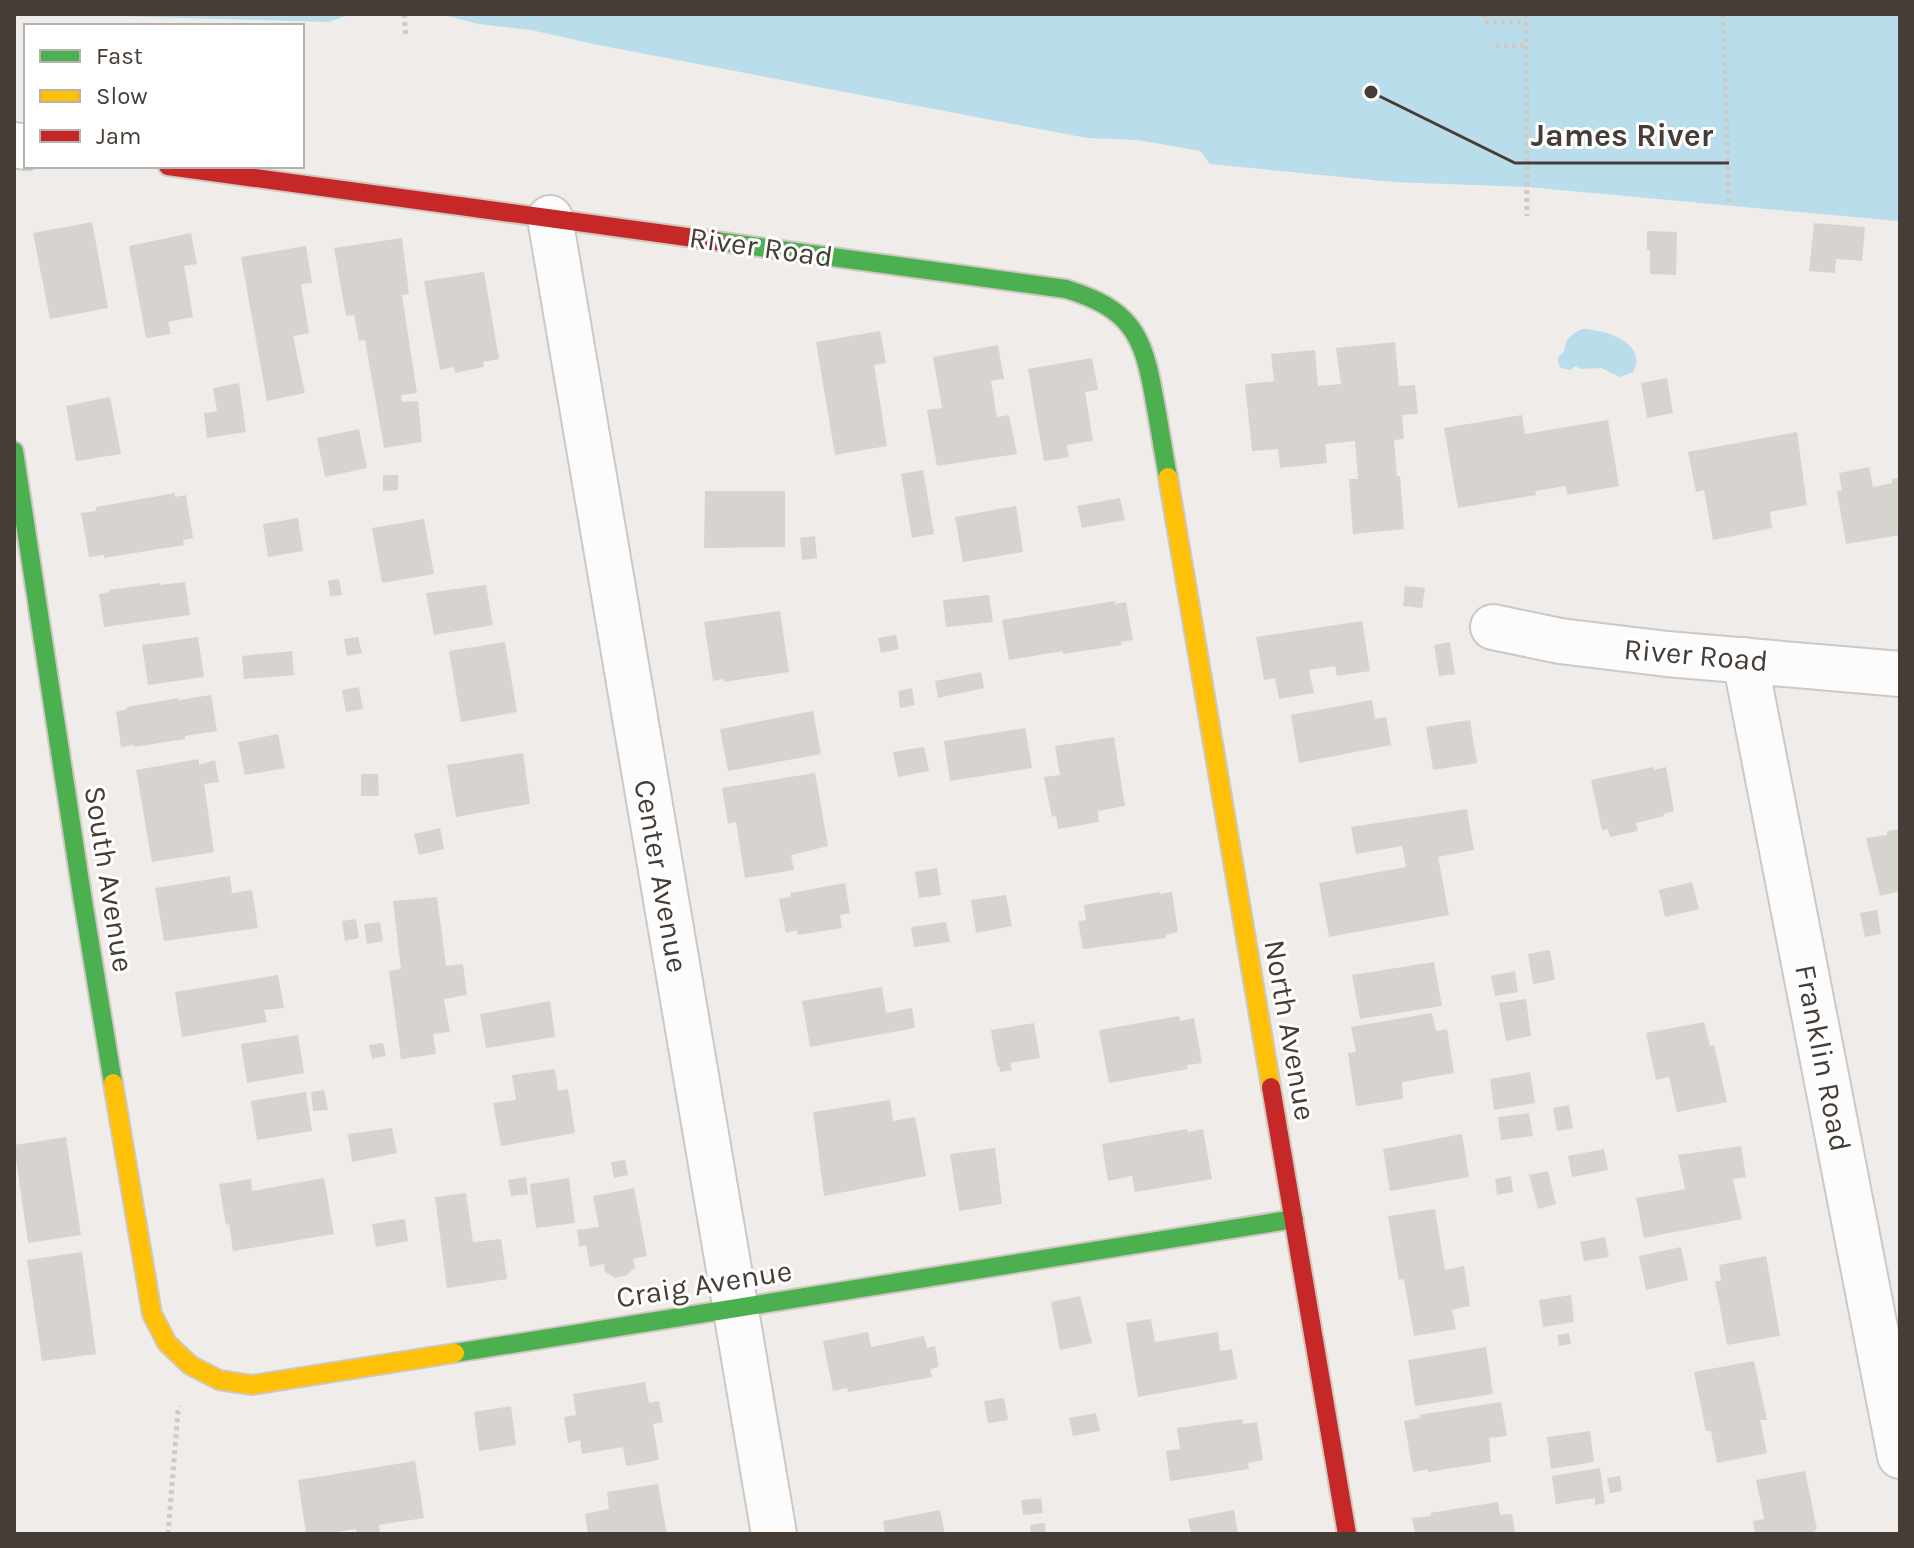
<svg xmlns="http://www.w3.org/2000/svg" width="1914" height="1548" viewBox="0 0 1914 1548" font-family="Karla,sans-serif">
  <rect width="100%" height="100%" fill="#efece9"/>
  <path fill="#baddec" d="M111,14H351L329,22L119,16Z
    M440,14H1900V218L1898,221L1527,187L1393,182L1210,164L1200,151L1138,140L1087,138L598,45L531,30L478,24Z
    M1582,329C1604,329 1649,343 1633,372L1620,377L1601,368L1581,369L1575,366L1571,370L1561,368C1556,361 1557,356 1564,352C1565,339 1571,334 1582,329Z"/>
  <path fill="#d7d4d0" d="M1488,14H1522V17H1488Z
    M92,222L108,308L50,319L33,233Z
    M1814,223L1865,227L1862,261L1836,259L1835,273L1809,271Z
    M1647,231L1677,232L1676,275L1650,274V250H1647Z
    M191,233L197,264L184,266L193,317L168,322L171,334L146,338L129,246Z
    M402,238L409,294L402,295L417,393L401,395L402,402L418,401L422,442L384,448L365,340L359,341L354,315L346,316L334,248Z
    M306,246L312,283L301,284L309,333L293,336L305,393L267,401L241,257Z
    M484,272L499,359L483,362L484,367L455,373L454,367L440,370L424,281Z
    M880,331L886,363L874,365L887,446L835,455L816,342Z
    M1395,342L1399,386L1415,385L1418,414L1402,415L1404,439L1394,440L1397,476H1400L1404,529L1353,534L1349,479H1358L1355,441L1325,444L1327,463L1280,468L1278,449L1252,451L1245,384L1274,381L1271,354L1315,350L1318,386L1341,384L1336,348Z
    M998,345L1004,379L991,381L997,417L1009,415L1017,454L937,466L927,410L942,408L933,357Z
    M1092,358L1098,390L1085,392L1093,441L1067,445L1069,457L1044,461L1028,369Z
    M1667,378L1673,413L1647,418L1641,383Z
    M239,383L246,432L207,438L204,413L217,411L213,388Z
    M110,397L121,454L76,461L66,406Z
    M1522,415L1525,434L1608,420L1619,486L1567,495L1566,486L1535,491L1536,495L1458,508L1444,428Z
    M359,429L367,468L325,477L317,438Z
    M1797,432L1807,505L1770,512L1772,528L1713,540L1704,490L1696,492L1688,452Z
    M1869,467L1873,487L1892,483V479L1900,478V535L1846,544L1837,491H1842L1839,473Z
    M923,470L934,534L912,538L901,474Z
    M383,475H398V490L383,491Z
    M705,491H785V547L704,548Z
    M175,493V497L186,495L193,538L183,540L184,545L104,558V555L89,557L81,513L96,511V507Z
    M1120,498L1125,520L1082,528L1077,506Z
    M1016,506L1023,552L963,562L955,517Z
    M298,518L303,551L268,557L263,524Z
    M424,519L434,574L382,583L372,528Z
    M815,536L817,558L802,560L800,538Z
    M339,579L342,595L330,596L328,581Z
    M185,582L190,615L104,627L99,594L109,592V590L160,583V585Z
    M486,585L493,625L434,635L426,593Z
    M1405,586L1425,588L1422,608L1403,606Z
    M989,595L993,622L946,627L943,600Z
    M1115,601V604L1126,602L1133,640L1121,642L1122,645L1063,654V651L1009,660L1002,620Z
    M780,611L789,672L724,682L723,679L713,681L704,622Z
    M1362,621L1370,671L1337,676L1335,666L1309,670L1314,693L1279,699L1275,678L1264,680L1256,637Z
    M896,635L899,649L881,653L878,638Z
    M198,637L204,677L148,685L142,645Z
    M358,637L362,653L347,656L344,639Z
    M505,642L517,712L461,722L449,651Z
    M1450,642L1455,674L1439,676L1434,645Z
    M292,651L294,675L244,679L242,656Z
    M981,672L984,688L938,698L935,681Z
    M359,687L363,709L346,712L342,690Z
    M912,688L915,705L900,708L898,691Z
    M211,695L217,731L185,736V739L134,747V745L121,747L116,712L127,709V707L178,698V700Z
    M1372,700L1375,719L1386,717L1391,745L1299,763L1291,715Z
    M813,711L821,754L728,771L720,729Z
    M1470,720L1477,763L1433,770L1426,727Z
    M1025,728L1032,768L950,781L944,741Z
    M278,734L285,768L245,775L238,742Z
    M1114,737L1125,806L1098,811L1099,822L1058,829L1056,816L1052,817L1044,777L1060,775L1055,746Z
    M924,747L929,771L898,777L893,752Z
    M523,753L530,804L456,817L447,765Z
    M199,759V765L215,760L219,782L204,784L214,852L152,862L136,770Z
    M1653,767L1654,770L1666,767L1674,811L1663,814L1664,816L1636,823L1638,831L1610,837L1608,829L1602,830L1591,780Z
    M815,773L828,846L791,855L794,870L745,878L736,822L728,824L722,788Z
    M361,774H378L379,796H361Z
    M1467,809L1474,850L1438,857L1449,915L1329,937L1319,883L1406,867L1402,846L1356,854L1351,827Z
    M440,828L444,849L419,855L414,834Z
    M1900,829V891L1880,896L1866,838L1887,835V831Z
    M937,868L941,895L919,898L915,872Z
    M230,876L232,893L252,890L258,928L164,941L155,888Z
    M1692,882L1699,909L1665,917L1659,890Z
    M845,883L850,913L840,915L842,928L798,935L796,930L786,933L779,899L791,897L790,893Z
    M1160,892V894L1172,892L1178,932L1166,935V938L1083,949L1078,921L1086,920L1084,905Z
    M1006,895L1012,926L976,933L971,900Z
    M437,897L446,966L463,964L467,995L444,999L450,1032L433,1034L436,1054L401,1059L389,971L401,969L393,901Z
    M1877,910L1881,934L1865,937L1860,913Z
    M356,919L359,938L345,941L342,921Z
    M380,922L383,941L367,944L364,924Z
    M946,922L950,942L914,947L911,927Z
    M1550,950L1555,980L1533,984L1528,954Z
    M1434,962L1442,1006L1360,1019L1352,975Z
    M1515,971L1518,992L1495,996L1491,976Z
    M278,975L284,1008L264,1010L267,1022L182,1037L175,992Z
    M882,987L886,1013L912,1008L915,1028L810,1047L802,1001Z
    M1526,999L1531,1036L1506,1041L1499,1003Z
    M550,1001L555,1037L486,1048L480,1014Z
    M1432,1013L1436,1031L1447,1029L1454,1073L1402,1082L1403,1099L1356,1106L1348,1053L1356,1052L1351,1027Z
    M1179,1016L1180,1021L1194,1018L1202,1063L1187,1065L1188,1069L1109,1083L1099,1030Z
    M1704,1022L1710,1046L1714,1045L1727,1102L1677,1112L1669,1077L1656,1080L1646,1033Z
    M1034,1023L1040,1058L1010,1063L1012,1070L1000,1072L999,1066H997L991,1030Z
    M298,1035L304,1073L247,1083L241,1044Z
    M383,1043L386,1056L372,1059L369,1045Z
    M555,1069L558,1091L568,1089L575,1133L501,1146L493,1103L516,1100L512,1075Z
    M1530,1072L1535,1103L1494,1110L1490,1079Z
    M324,1090L328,1110L313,1111L311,1092Z
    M306,1092L312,1131L257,1140L251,1101Z
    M890,1100L893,1121L915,1117L926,1176L824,1196L813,1112Z
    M1569,1105L1573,1128L1557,1131L1553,1108Z
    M1529,1113L1533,1136L1501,1140L1498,1117Z
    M392,1128L397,1153L352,1162L348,1134Z
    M1187,1129L1188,1132L1203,1129L1212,1179L1135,1192L1132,1176L1108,1181L1102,1144Z
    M1462,1134L1469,1177L1390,1191L1383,1149Z
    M66,1137L81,1235L28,1243L14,1145Z
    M1741,1146L1746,1177L1733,1179L1742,1219L1644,1238L1636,1198L1685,1189L1678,1155Z
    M995,1148L1002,1204L959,1211L950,1154Z
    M1604,1149L1608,1170L1572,1177L1568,1156Z
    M625,1160L628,1175L614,1178L611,1162Z
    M1548,1171L1556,1204L1538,1209L1529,1175Z
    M1511,1176L1513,1192L1497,1195L1495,1179Z
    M526,1177L528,1194L511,1196L508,1180Z
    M324,1178L334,1234L233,1251L229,1224L226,1225L219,1184L251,1179L252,1191Z
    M569,1178L575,1223L536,1228L530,1184Z
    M634,1188L647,1256L633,1259L635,1267L627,1275L615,1278L605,1272L604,1264L590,1267L586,1245L579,1247L577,1230L599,1227L593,1196Z
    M466,1193L473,1242L501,1239L507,1279L447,1288L435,1197Z
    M1435,1209L1445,1270L1464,1266L1470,1306L1452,1310L1456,1329L1414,1336L1404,1279L1399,1280L1388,1216Z
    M405,1219L408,1241L376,1247L372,1224Z
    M1605,1237L1609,1257L1584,1261L1580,1242Z
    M1681,1247L1688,1280L1646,1290L1639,1256Z
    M82,1252L96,1354L42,1361L27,1260Z
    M1766,1256L1780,1336L1727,1345L1715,1281H1721L1719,1265Z
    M1571,1295L1574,1322L1543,1327L1539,1300Z
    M1080,1296L1092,1343L1060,1350L1051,1302Z
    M1151,1319L1155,1342L1218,1332L1220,1351L1232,1349L1237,1379L1138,1397L1126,1323Z
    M868,1332L871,1347L924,1336L927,1348L935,1346L939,1367L930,1369L932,1377L848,1392L847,1388L833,1391L823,1341Z
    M1569,1333L1571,1344L1559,1346L1557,1335Z
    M1486,1347L1493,1394L1415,1406L1408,1360Z
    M1754,1361L1767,1420H1760L1767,1453L1717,1463L1711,1431H1706L1694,1372Z
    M645,1382L649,1403L659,1401L663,1422L653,1424L659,1460L626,1466L623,1447L582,1454L580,1440L568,1443L564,1417L576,1415L573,1394Z
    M1004,1398L1008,1420L988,1423L984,1401Z
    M1501,1402L1507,1436L1489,1438L1491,1462L1428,1472V1469L1413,1472L1404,1421L1420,1418L1419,1415Z
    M511,1406L516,1445L479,1451L474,1412Z
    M1096,1413L1100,1431L1073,1436L1069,1418Z
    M1242,1419L1243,1424L1257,1422L1263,1460L1248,1463L1249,1469L1170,1481L1166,1451L1180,1449L1177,1428Z
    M1590,1431L1594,1462L1551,1469L1547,1437Z
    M415,1461L424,1518L379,1525L380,1534H357L356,1529L324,1534H306L298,1480Z
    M1600,1468L1605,1503L1595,1505V1498L1556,1504L1552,1476Z
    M1805,1471L1817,1529L1815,1530V1534H1755L1753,1521L1764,1519L1756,1480Z
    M1620,1476L1622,1491L1610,1493L1607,1478Z
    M658,1484L667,1534H588L585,1514L609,1509L607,1492Z
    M1041,1498L1043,1513L1023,1515L1021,1500Z
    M1498,1502L1500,1515L1512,1514L1515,1534H1415L1412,1518L1431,1516L1430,1513Z
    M940,1510L945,1534H885L883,1521Z
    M1234,1510L1238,1534H1191L1188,1519Z
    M1045,1523L1046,1534H1031L1030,1525Z"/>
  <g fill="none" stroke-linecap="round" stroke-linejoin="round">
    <g stroke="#ccc8c5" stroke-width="48">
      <path id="street" d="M14,145L26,147
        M550,218L774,1534
        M1493,627L1560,641L1667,654L1900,674
        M1745,660L1900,1456"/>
    </g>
    <g stroke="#cec8c0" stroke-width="22">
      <path id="fast" d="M716,241L1066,289C1130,309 1143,333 1154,397C1159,423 1163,450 1168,477
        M14,451L82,895L113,1083
        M455,1353L1294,1219"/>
    </g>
    <g stroke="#cec8c0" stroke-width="22">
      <path id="slow" d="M1168,477L1271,1087
        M113,1083L152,1314L167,1343L190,1365L219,1380L252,1385L455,1353"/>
    </g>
    <g stroke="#cec8c0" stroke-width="22">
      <path id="jam" d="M168,166L716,241
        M1271,1087L1347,1534"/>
    </g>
    <path stroke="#cdcac7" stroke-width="5" stroke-dasharray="4 4" stroke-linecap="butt" d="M404,14L406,38
      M1485,14V22H1526
      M1526,14L1527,216
      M1723,14L1729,206
      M1496,46L1526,45
      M168,1534L178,1411L180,1406"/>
    <use href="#street" stroke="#fdfcfc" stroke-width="44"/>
    <use href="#fast" stroke="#4caf50" stroke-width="18"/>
    <use href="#slow" stroke="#ffc107" stroke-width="18"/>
    <use href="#jam" stroke="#c62828" stroke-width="18"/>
  </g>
  <g text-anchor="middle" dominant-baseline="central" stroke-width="6" stroke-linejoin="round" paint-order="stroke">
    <g font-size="30" fill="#453d36" stroke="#fff">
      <text transform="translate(761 247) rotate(8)">River Road</text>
      <text transform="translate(1696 655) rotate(5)">River Road</text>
      <text transform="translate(661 876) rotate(80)">Center Avenue</text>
      <text transform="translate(109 879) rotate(81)">South Avenue</text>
      <text transform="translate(1290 1030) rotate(80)">North Avenue</text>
      <text transform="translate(1823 1058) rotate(79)">Franklin Road</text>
      <text transform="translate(704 1284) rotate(-9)">Craig Avenue</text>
    </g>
  </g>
  <path fill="none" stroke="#453d36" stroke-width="3" d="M1371 92L1515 163H1729"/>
  <circle fill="#453d36" stroke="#fff" stroke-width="3" cx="1371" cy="92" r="8"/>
  <g font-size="32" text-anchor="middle" font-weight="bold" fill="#453d36" stroke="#fff" stroke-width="6" stroke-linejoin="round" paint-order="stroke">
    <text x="1622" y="146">James River</text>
  </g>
  <rect width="1914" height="1548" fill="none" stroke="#453d36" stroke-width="32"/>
  <rect x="24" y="24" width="280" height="144" fill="#ffffff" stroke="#b5b1af" stroke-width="2"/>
  <rect x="40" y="50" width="40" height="12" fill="#4caf50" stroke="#b5b1af" stroke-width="2"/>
  <text x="96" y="64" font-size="24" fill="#453d36">Fast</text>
  <rect x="40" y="90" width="40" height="12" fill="#ffc107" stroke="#b5b1af" stroke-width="2"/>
  <text x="96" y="104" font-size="24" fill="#453d36">Slow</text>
  <rect x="40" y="130" width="40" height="12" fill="#c62828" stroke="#b5b1af" stroke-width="2"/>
  <text x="96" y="144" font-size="24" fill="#453d36">Jam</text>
</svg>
